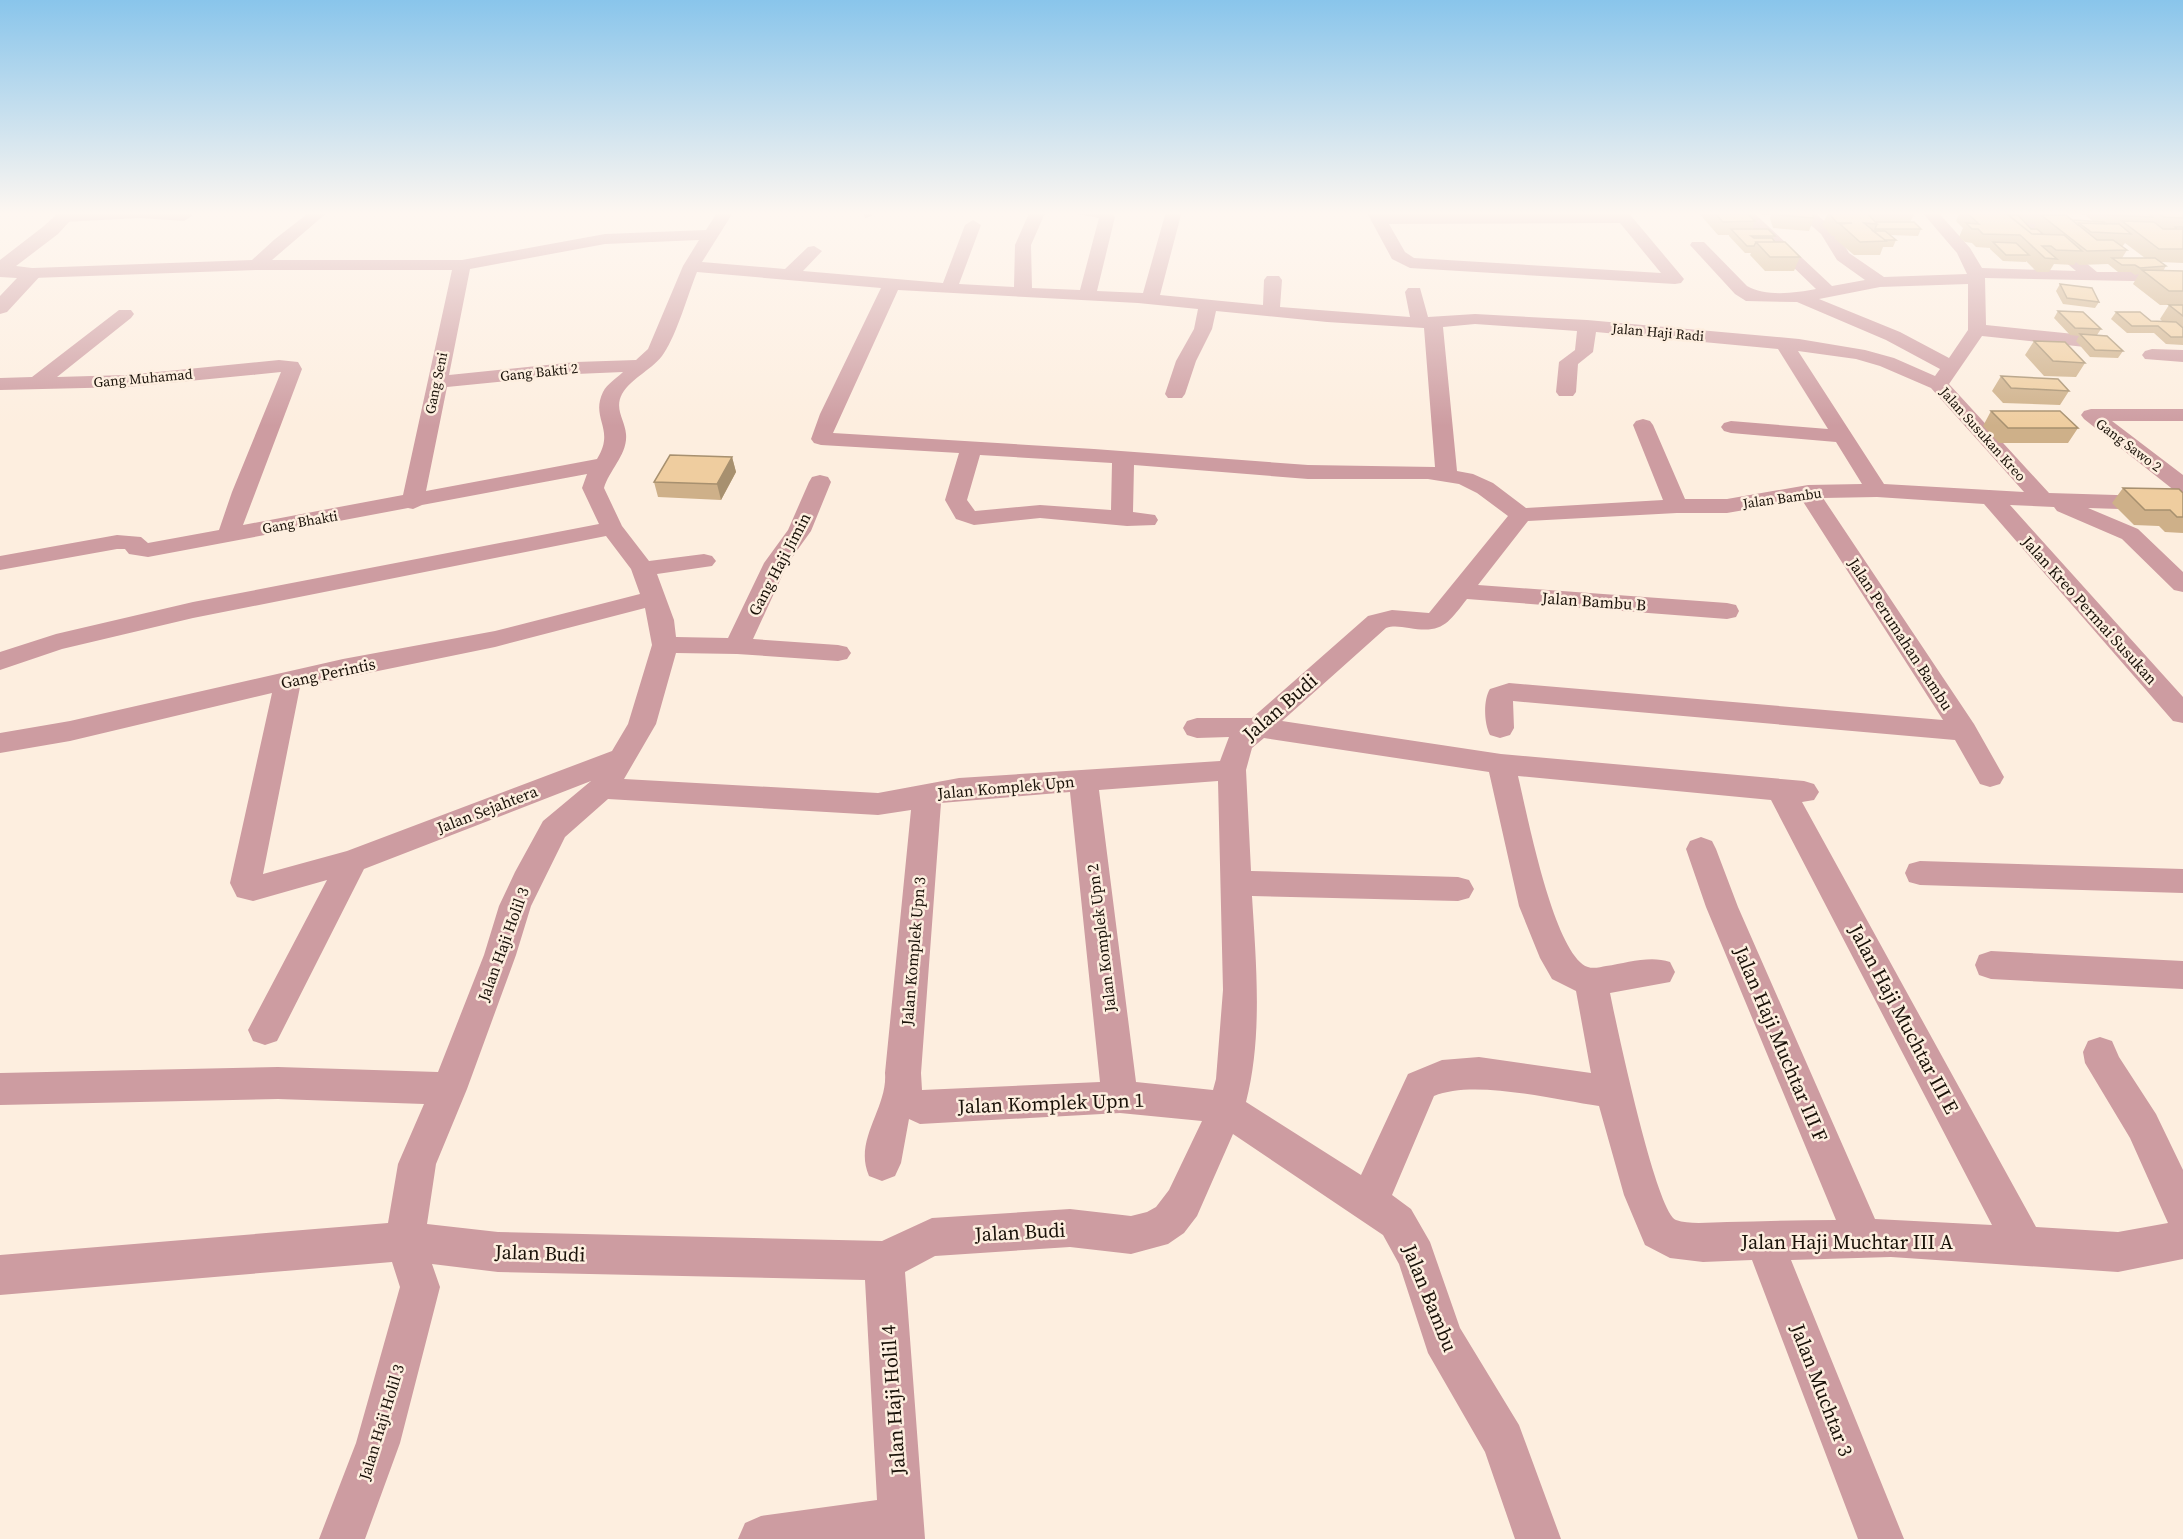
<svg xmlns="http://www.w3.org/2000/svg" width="2183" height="1539" viewBox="0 0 2183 1539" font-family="'Source Serif 4',serif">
  <rect width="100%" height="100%" fill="#fdeedf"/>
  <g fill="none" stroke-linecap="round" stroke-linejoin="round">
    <path fill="#cd9ca1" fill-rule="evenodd" d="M862,211H870L872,216L865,218Z"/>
    <path fill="#cd9ca1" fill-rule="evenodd" d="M91,211H178L190,213L192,216L184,221L140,218L64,222L56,217L64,212Z
      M311,211H329L272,260H462L605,234L706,230L718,211H734L702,262L785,269L808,247L814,246L822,251L803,271L943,283L965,225L973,220L981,225L959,284L1014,287L1015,245L1030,211H1046L1031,245L1032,288L1080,290L1099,218L1078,214L1076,211H1109L1115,217L1097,291L1143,293L1165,215L1167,212L1175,211L1181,215L1160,295L1263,305L1264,280L1267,276H1279L1282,280L1280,307L1410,317L1405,292L1408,288H1420L1428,317L1475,314L1587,320L1799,339L1865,350L1894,358L1935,376L1940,369L1886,340L1797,302L1746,301L1735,294L1690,245L1692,242H1704L1747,286C1765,297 1796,293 1816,289L1735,211H1752L1832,286L1865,280L1837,260L1821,234L1795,211H1812L1833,228L1849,253L1884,277L1967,274L1957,253L1921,211H1937L1970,248L1982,268L2076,271L2023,226L2025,223L2039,219L2079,224L2081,227L2079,230L2045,229L2097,272H2183V282L1985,278L1986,325L2094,336L2101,338L2103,342L2101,346L2094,348L1982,336L1949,384L2049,493L2183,497V511L2088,508L2138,529L2183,572V592L2174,590L2122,539L2057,511L2054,507L2010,505L2183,697V723L2173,721L1984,504L1877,497L1823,498L1974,724L2004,777L2000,784L1990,787L1980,784L1955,740L1513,701L1514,728L1510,735L1500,738L1490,735C1484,724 1483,700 1490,689L1509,683L1943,720L1802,500L1727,513H1677L1528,521L1478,585L1727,603L1736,605L1739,611L1736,617L1727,619L1467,599C1448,623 1443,634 1409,628C1401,627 1394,625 1386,628L1282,721L1501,754L1804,781L1814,784L1819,792L1814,800L1802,802L2036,1227L2118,1232L2168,1223L2130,1138L2085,1063L2083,1052L2088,1041L2100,1037L2112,1041L2119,1057L2156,1114L2183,1170V1259L2118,1272L1891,1257L1791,1260L1904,1539H1858L1752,1260L1703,1262L1670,1258L1645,1245L1624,1195L1599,1106C1555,1100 1474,1079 1434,1096L1392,1195L1411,1209L1430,1242L1460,1328L1519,1425L1561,1539H1515L1485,1452L1428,1353L1399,1264L1383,1235L1233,1134L1197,1216L1184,1233L1168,1244L1131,1254L1070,1247L935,1256L905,1272L925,1539H738L745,1523L761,1516L877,1500L865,1280L498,1272L432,1264L440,1287L400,1443L365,1539H319L356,1443L400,1287L392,1262L0,1295V1255L388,1223L398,1164L424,1104L278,1099L0,1105V1073L278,1067L438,1072L484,955L499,906L515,872L543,821L591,781L364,869L277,1041L265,1045L253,1041L248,1030L327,880L253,901L237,897L230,883L272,693L70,741L0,753V733L70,721L343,659L495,631L640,594L631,569L606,536L193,618L62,649L0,670V652L56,634L193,602L599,524L582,488L587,474L422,505L413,509L408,508L148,557L129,554L125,549H117L0,570V556L117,535L141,537L148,543L219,530L232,492L281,372L127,387L0,390V378L32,377L119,310H131L134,314L131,318L57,377L127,375L279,360L298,362L302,369L243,525L403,495L452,270H257L33,278L27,277L24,273L27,269L33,268L252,260L275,239ZM699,240L683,266L648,349L636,360L576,362L449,375L470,269L605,244ZM697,272L881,288L820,414L811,439L814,443L821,445L959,453L945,500L956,519L974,525L1040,518L1127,526L1155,525L1158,520L1155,515L1133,512L1134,465L1308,479H1428L1459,484L1477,493L1508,516L1429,613L1392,610L1368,616L1252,718H1197L1187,721L1183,728L1187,735L1197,738L1229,737L1220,761L959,778L878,793L624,779L656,724L676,653L737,654L838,661L847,659L851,653L847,647L838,645L753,639L788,563L811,531L831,482L828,477L820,475L812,477L809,482L788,530L764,563L728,638L676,637L674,620L657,574L712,566L716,561L712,556L704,554L649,561L622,526L604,488C609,470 628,454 626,434C625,420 614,409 622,394C632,377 654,369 664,353C677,334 688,294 697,272ZM1968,284V330L1949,358L1900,332L1819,299L1880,287ZM898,290L1138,303L1198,309L1194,329L1176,361L1165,394L1168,398H1182L1185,394L1196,361L1212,329L1216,311L1327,322L1424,328L1435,467L1308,465L1094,449L833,433ZM1475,324L1577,331L1575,350L1559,362L1556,392L1559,396H1573L1576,392L1578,364L1593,352L1596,332L1778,349L1828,429L1731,421L1724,423L1721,427L1724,431L1731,433L1836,442L1862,484L1808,485L1727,499H1685L1653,425L1650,421L1643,419L1636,421L1633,425L1663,500L1526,508L1493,483L1473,474L1457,471L1443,327ZM1798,351L1856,359L1880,366L1931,388L2024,492L1884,484ZM623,372C617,378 607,384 603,392C590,419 616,429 597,459L426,491L447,387L576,374ZM980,455L1112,463L1111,510L1040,505L975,511L967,500ZM645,608L652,645L628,724L612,751L347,851L263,874L300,687L495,647ZM1264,738L1489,772L1519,906L1540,958L1552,979L1576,991L1591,1073L1479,1057L1442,1060L1408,1074L1361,1175L1246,1102C1263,1036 1256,963 1252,896L1458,901L1469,898L1474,889L1469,880L1458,877L1251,871L1246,770L1252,748ZM1518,776L1771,800L1992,1225L1875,1219L1738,907L1716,849L1712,841L1701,837L1690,841L1686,849L1706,907L1836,1220C1800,1220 1763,1221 1727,1222C1712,1222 1690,1225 1676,1220C1656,1212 1616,1023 1610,993L1670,982L1675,972L1670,962C1650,955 1627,963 1606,966C1601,967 1593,969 1588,967C1554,955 1527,813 1518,776ZM1218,781L1223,990L1216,1079L1213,1090L1136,1082L1099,790ZM1070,792L1100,1082L922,1090L921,1073L941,803ZM608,799L878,815L911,810L885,1073C888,1108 853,1140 869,1176L882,1181L895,1176L901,1163L909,1119L920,1124L1120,1113L1202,1121L1169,1190L1156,1207L1147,1212L1131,1216L1070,1209L932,1218L882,1241L498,1232L427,1224L436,1164L467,1089L516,955L531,906L565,837Z
      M1366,211H1382L1384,214L1613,213L1611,211H1627L1684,279L1681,283L1675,284L1410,268L1392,259ZM1620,223L1661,273L1414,258L1405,252L1389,224Z
      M2152,349L2183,350V362L2145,359L2142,355L2145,351Z
      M2091,409H2183V421H2112L2183,475V493L2175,491L2084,419L2081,415L2084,411Z
      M1920,861L2183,869V893L1920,885L1909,882L1905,873L1909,864Z
      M1991,951L2183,961V989L1991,979L1979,975L1975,965L1979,955Z"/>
    <path fill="#cd9ca1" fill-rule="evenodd" d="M60,211H79L58,234L16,266L40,269L43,273L7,312L0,314V296L17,278L0,277V260L44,226Z"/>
  </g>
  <path fill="#ceb089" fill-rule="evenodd" d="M1697,211H1745L1755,221L1752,229L1775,236L1773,239L1775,242L1800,257L1794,271H1765L1750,255L1751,253H1745L1729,236V235H1718Z
    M1759,211H1916L1910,222L1921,229L1918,236L1890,235L1896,240L1893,247H1883L1880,255H1854L1834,238L1835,236H1832L1822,225L1828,213L1812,212L1814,218L1809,231L1773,228L1770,218L1771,215H1763Z
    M1958,211H2067L2068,212L2066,216L2072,220L2093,221L2086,216L2087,215L2079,214L2075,211H2183V263L2161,262L2166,266L2163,271H2183V305H2160L2133,284L2139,274L2135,275L2131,272H2118L2108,264L2079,265L2076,262L2074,265L2054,264L2049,272H2037L2026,261V262L2003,261L1990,249V248L1976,247L1972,243L1965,242L1959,237L1963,228L1956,221L1960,212ZM2026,223L2036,224L2034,228L2035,229H2031ZM2125,243L2145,258H2122L2127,250L2122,247Z
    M2060,284L2099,302L2095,308L2063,304L2056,291Z
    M2169,305H2183V345L2166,344L2154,333H2127L2111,319L2116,312L2151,321L2163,322L2160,319Z
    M2058,311L2101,329L2097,335L2123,351L2118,358L2090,357L2076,341L2079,336L2070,335L2054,318Z
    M2034,341L2085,363L2076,377L2044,376L2025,355Z
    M2001,376L2069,391L2060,405L2003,403L1992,391Z
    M1991,411L2078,428L2068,443H1999L1983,426Z
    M732,457L736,472L721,500L658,497L654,482Z
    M2123,488L2183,493V533L2165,532L2159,526L2134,525L2112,503Z"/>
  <path fill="#a7906f" d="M732,457L736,472L721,500L717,484Z"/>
  <path fill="#efcd9f" stroke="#a7906f" stroke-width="1.5" d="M1713,211H1745L1755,221L1723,222Z
    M1777,211H1811L1814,218L1779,215Z
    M1965,211H1991L1993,213H2006L2032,234L2064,235L2082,251L2056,250L2051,246H2042L2057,259L2045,258L2020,235L1983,234L1978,229H1972L1966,223L1979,224Z
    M2042,211H2067L2068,212Z
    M2103,211H2146L2152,217L2108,215Z
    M2155,211H2183V218L2164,217Z
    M1828,212L1867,213L1877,224L1864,223L1886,241L1860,242L1840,224L1852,223H1837Z
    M2008,215H2018L2031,229H2037L2043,234H2032Z
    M2041,215H2066L2097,240H2113L2127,250L2087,251Z
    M2072,220L2104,222L2106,224L2079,223L2078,225Z
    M2122,221L2154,222L2163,229H2183V249H2159Z
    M1876,222H1914L1921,229H1875L1877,224Z
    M2079,223L2119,224L2131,234L2091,232Z
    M2175,227H2183V229H2177Z
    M1731,229H1768L1775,236H1751L1754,238H1772L1775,242H1756L1754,246H1747Z
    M1873,231H1885L1896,240H1885Z
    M1756,242H1785L1800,257H1770Z
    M1993,242L2016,243L2029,255H2006Z
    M2112,258H2155L2166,266L2140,268L2135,265H2122Z
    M2142,270L2183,271V291H2169Z
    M2060,284L2092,288L2099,302L2067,298Z
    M2169,305H2183V316Z
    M2058,311L2083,312L2101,329L2075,328Z
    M2116,312H2140L2151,321L2176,322L2183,328V337H2171L2158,326H2132Z
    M2080,334L2107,336L2123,351L2095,350Z
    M2034,341L2065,342L2085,363L2053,361Z
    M2001,376L2058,379L2069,391L2011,388Z
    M1991,411H2060L2078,428H2008Z
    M670,455L732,457L717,484L654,482Z
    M2123,488L2179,489L2183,493V517H2177L2170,510H2145Z"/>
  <linearGradient id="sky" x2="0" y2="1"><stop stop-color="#89c5eb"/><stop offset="0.5" stop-color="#fef7f1"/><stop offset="1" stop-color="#fef7f1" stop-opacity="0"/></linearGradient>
  <rect width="2183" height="426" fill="url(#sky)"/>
  <g text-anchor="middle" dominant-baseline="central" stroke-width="5" stroke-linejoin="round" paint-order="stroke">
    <g font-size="14" fill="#191108" stroke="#fdeedf">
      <text transform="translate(1658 332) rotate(5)">Jalan Haji Radi</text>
      <text transform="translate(539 372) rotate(-6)">Gang Bakti 2</text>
      <text transform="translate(143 378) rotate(-5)">Gang Muhamad</text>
      <text transform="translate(436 383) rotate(-78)">Gang Seni</text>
      <text transform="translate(1983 434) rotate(48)">Jalan Susukan Kreo</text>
      <text transform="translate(2129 445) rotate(37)">Gang Sawo 2</text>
      <text transform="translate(1782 498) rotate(-8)">Jalan Bambu</text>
      <text transform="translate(300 522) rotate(-10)">Gang Bhakti</text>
    </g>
    <g font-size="16" fill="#191108" stroke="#fdeedf">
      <text transform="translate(779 564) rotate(-62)">Gang Haji Jimin</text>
      <text transform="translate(1594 601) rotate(4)">Jalan Bambu B</text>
      <text transform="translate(2090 610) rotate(48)">Jalan Kreo Permai Susukan</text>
      <text transform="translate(1901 634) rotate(57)">Jalan Perumahan Bambu</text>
      <text transform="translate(328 673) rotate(-12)">Gang Perintis</text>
      <text transform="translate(1006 787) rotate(-5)">Jalan Komplek Upn</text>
      <text transform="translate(487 809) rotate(-21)">Jalan Sejahtera</text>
      <text transform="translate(1101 938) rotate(-97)">Jalan Komplek Upn 2</text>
      <text transform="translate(503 944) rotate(-70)">Jalan Haji Holil 3</text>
      <text transform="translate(913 951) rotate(-85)">Jalan Komplek Upn 3</text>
      <text transform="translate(381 1422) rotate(-73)">Jalan Haji Holil 3</text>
    </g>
    <g font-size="20" fill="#191108" stroke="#fdeedf">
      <text transform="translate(1280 707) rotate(-41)">Jalan Budi</text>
      <text transform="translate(1904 1019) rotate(62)">Jalan Haji Muchtar III E</text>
      <text transform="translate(1781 1044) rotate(67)">Jalan Haji Muchtar III F</text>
      <text transform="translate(1051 1103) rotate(-2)">Jalan Komplek Upn 1</text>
      <text transform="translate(1020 1232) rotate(-3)">Jalan Budi</text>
      <text x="1847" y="1242">Jalan Haji Muchtar III A</text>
      <text transform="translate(540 1253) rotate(2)">Jalan Budi</text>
      <text transform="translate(1430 1298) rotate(68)">Jalan Bambu</text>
      <text transform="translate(1822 1390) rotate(69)">Jalan Muchtar 3</text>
      <text transform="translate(893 1400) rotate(-94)">Jalan Haji Holil 4</text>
    </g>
  </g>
</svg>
